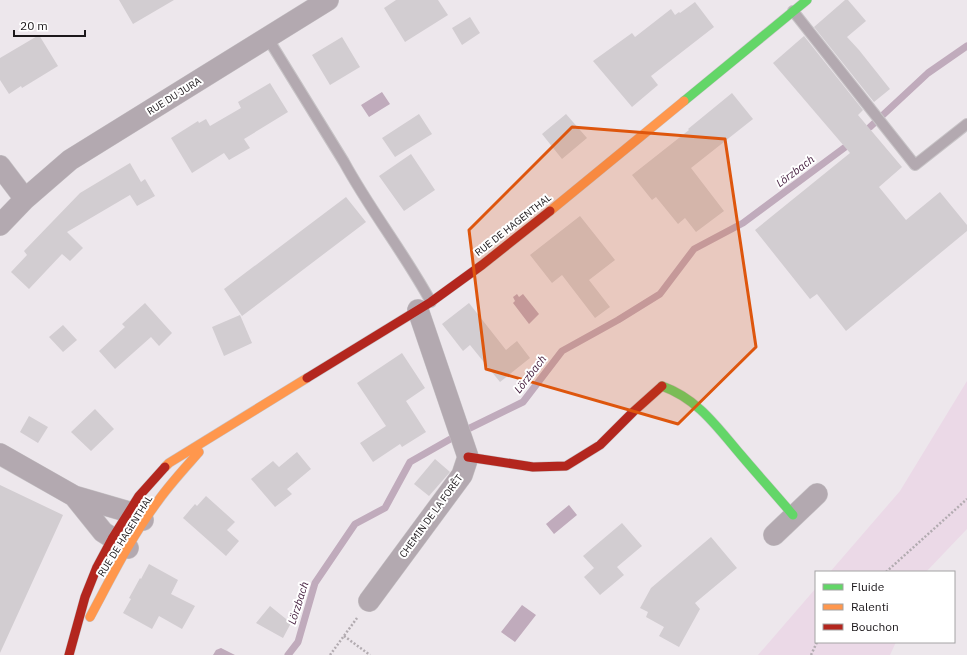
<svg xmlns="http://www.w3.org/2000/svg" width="967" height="655" viewBox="0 0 967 655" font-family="'IBM Plex Sans',sans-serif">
  <rect width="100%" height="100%" fill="#ede7ec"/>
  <path fill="#ebd9e7" d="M967,381V529L926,572H830L900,491Z
    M816,588V642H896L890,655H758Z"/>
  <path fill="#c0abbc" d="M382,92L390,104L369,117L361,105Z
    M517,294L519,297L523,294L539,314L529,324L513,303L515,301L513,297Z
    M569,505L577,515L554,534L546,524Z
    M522,605L536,615L515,642L501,632Z
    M221,648L235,655H213L216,650Z"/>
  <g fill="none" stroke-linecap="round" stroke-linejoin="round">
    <path stroke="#c0abbc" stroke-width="7" d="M870,127L928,73L967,46
      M288,655L298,642L315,583L355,524L385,508L410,462L468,429L523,402L562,351L618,320L660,294L694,249L743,223L844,148"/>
  </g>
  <path fill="#d2cdd1" d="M119,0H174L133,24Z
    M396,0H438L448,15L405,42L384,8Z
    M845,0H848L866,21L847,37L859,50L890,89L874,102L814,27Z
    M695,2L714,27L651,76L658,85L632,107L593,61L632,33L635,37L671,9L675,15L679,12L680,13Z
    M470,17L480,33L462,45L452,28Z
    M39,35L58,66L22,88L21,86L9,94L0,80V58Z
    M804,36L863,110L858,115L902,167L879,187L906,220L940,192L967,225V231L846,331L817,294L810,299L755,230L850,153L773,63Z
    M342,37L360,67L330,85L312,55Z
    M270,83L288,112L244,139L250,148L229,160L224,153L192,173L171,138L198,121L199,123L206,119L210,126L241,108L238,102Z
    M732,93L753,119L691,168L724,211L696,232L685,218L678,224L656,197L652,200L632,175L689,130L688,129Z
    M419,114L432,134L395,157L382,138Z
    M566,114L587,138L562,159L542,134Z
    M411,154L435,190L404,211L379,176Z
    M130,163L141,182L145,179L155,196L137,206L130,195L67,232L83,248L70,261L62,254L29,289L11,272L27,255L24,251L80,193Z
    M346,197L366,222L242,316L224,289Z
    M580,216L615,260L589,280L610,307L595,318L562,275L552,283L530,255Z
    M145,303L172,333L159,346L151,337L115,369L99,351L125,327L122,324Z
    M469,303L506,350L517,341L530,358L500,382L470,345L463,351L442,324Z
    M240,315L252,343L224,356L212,327Z
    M63,325L77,340L63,352L49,337Z
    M402,353L425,388L406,401L426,432L402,447L400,444L373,462L360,443L386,426L357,383Z
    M95,409L114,429L91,451L71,432Z
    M29,416L48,427L38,443L20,432Z
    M297,452L311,469L287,489L292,494L275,507L251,479L273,461L279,467Z
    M435,459L450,472L429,496L414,484Z
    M0,485L63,515L0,653Z
    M206,496L235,522L227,530L239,541L226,556L183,518L195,504L197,506Z
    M622,523L642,546L617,567L624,575L600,595L584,577L594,568L583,556Z
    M711,537L737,568L695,603L700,609L679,647L659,636L664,627L646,617L648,612L640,608L651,588Z
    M149,564L178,580L171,594L195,606L182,629L159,616L152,629L123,613L131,599L129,598L134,589L140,578L141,579Z
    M270,606L291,623L283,638L256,623Z"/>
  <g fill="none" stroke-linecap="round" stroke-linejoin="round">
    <g stroke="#c7c3c6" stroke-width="12">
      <path id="lane" d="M793,11L915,165L967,124
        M267,37L344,162C370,210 405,254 431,302"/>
    </g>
    <g stroke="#c7c3c6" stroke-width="22">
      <path id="street" d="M0,166L25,199
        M0,225L25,199L70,160L328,0
        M0,454L74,496
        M774,535L817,494
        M128,548L103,532L74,496L129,512L143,520
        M369,601L462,475L468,457L418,310"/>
    </g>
    <g stroke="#c7c3c6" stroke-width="10">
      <path id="fast" d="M684,101L807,0
        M662,386C698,399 717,427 741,455C758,475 776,495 793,515"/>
    </g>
    <g stroke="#c7c3c6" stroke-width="10">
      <path id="slow" d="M550,211L684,101
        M165,467L169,463L307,378
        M90,617C111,578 131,537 158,501C170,484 185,468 199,452"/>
    </g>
    <g stroke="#c7c3c6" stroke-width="10">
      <path id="jam" d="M307,378L431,302L482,265L550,211
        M468,457L533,467L566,466L600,445L633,412L662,386
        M69,655L85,597L97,567L112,539L139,496L165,467"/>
    </g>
    <path stroke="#b2abb0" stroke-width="2.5" stroke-dasharray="2 2" stroke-linecap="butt" d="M886,572L967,499
      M344,636L370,655
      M330,655L357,618
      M811,655L817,642"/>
    <use href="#lane" stroke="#b3a9b0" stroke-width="10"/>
    <use href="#street" stroke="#b3a9b0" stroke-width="21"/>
    <use href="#fast" stroke="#63d668" stroke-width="9"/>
    <use href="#slow" stroke="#ff974d" stroke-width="9"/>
    <use href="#jam" stroke="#b3261e" stroke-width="9"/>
  </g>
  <path fill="#de560d" fill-opacity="0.2" stroke="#de560d" stroke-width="3" stroke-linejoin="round" d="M572,127L725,139L756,347L678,424L486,369L469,230Z"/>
  <g text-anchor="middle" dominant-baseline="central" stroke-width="4" stroke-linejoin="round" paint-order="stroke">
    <g font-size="10" fill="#1c181b" stroke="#fff">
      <text transform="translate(174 96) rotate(-32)">RUE DU JURA</text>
      <text transform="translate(513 225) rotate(-38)">RUE DE HAGENTHAL</text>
      <text transform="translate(431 516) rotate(-54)">CHEMIN DE LA FORÊT</text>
      <text transform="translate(125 536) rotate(-58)">RUE DE HAGENTHAL</text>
    </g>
    <g font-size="11" font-style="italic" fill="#472141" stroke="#fff">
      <text transform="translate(795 171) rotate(-37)">Lörzbach</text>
      <text transform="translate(530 374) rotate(-52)">Lörzbach</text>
      <text transform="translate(298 603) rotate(-72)">Lörzbach</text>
    </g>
  </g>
  <rect x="815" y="571" width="140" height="72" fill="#ffffff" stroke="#a4a3a4"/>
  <rect x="823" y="584" width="20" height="6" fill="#63d668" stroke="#a4a3a4"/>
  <text x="851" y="591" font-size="12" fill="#1c181b">Fluide</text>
  <rect x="823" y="604" width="20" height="6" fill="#ff974d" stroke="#a4a3a4"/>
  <text x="851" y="611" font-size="12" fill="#1c181b">Ralenti</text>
  <rect x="823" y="624" width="20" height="6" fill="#b3261e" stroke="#a4a3a4"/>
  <text x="851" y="631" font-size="12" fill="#1c181b">Bouchon</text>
  <path d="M14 30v6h71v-6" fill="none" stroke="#1c181b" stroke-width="2"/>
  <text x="20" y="30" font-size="12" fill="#1c181b" stroke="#ffffff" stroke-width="3" paint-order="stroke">20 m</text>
</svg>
